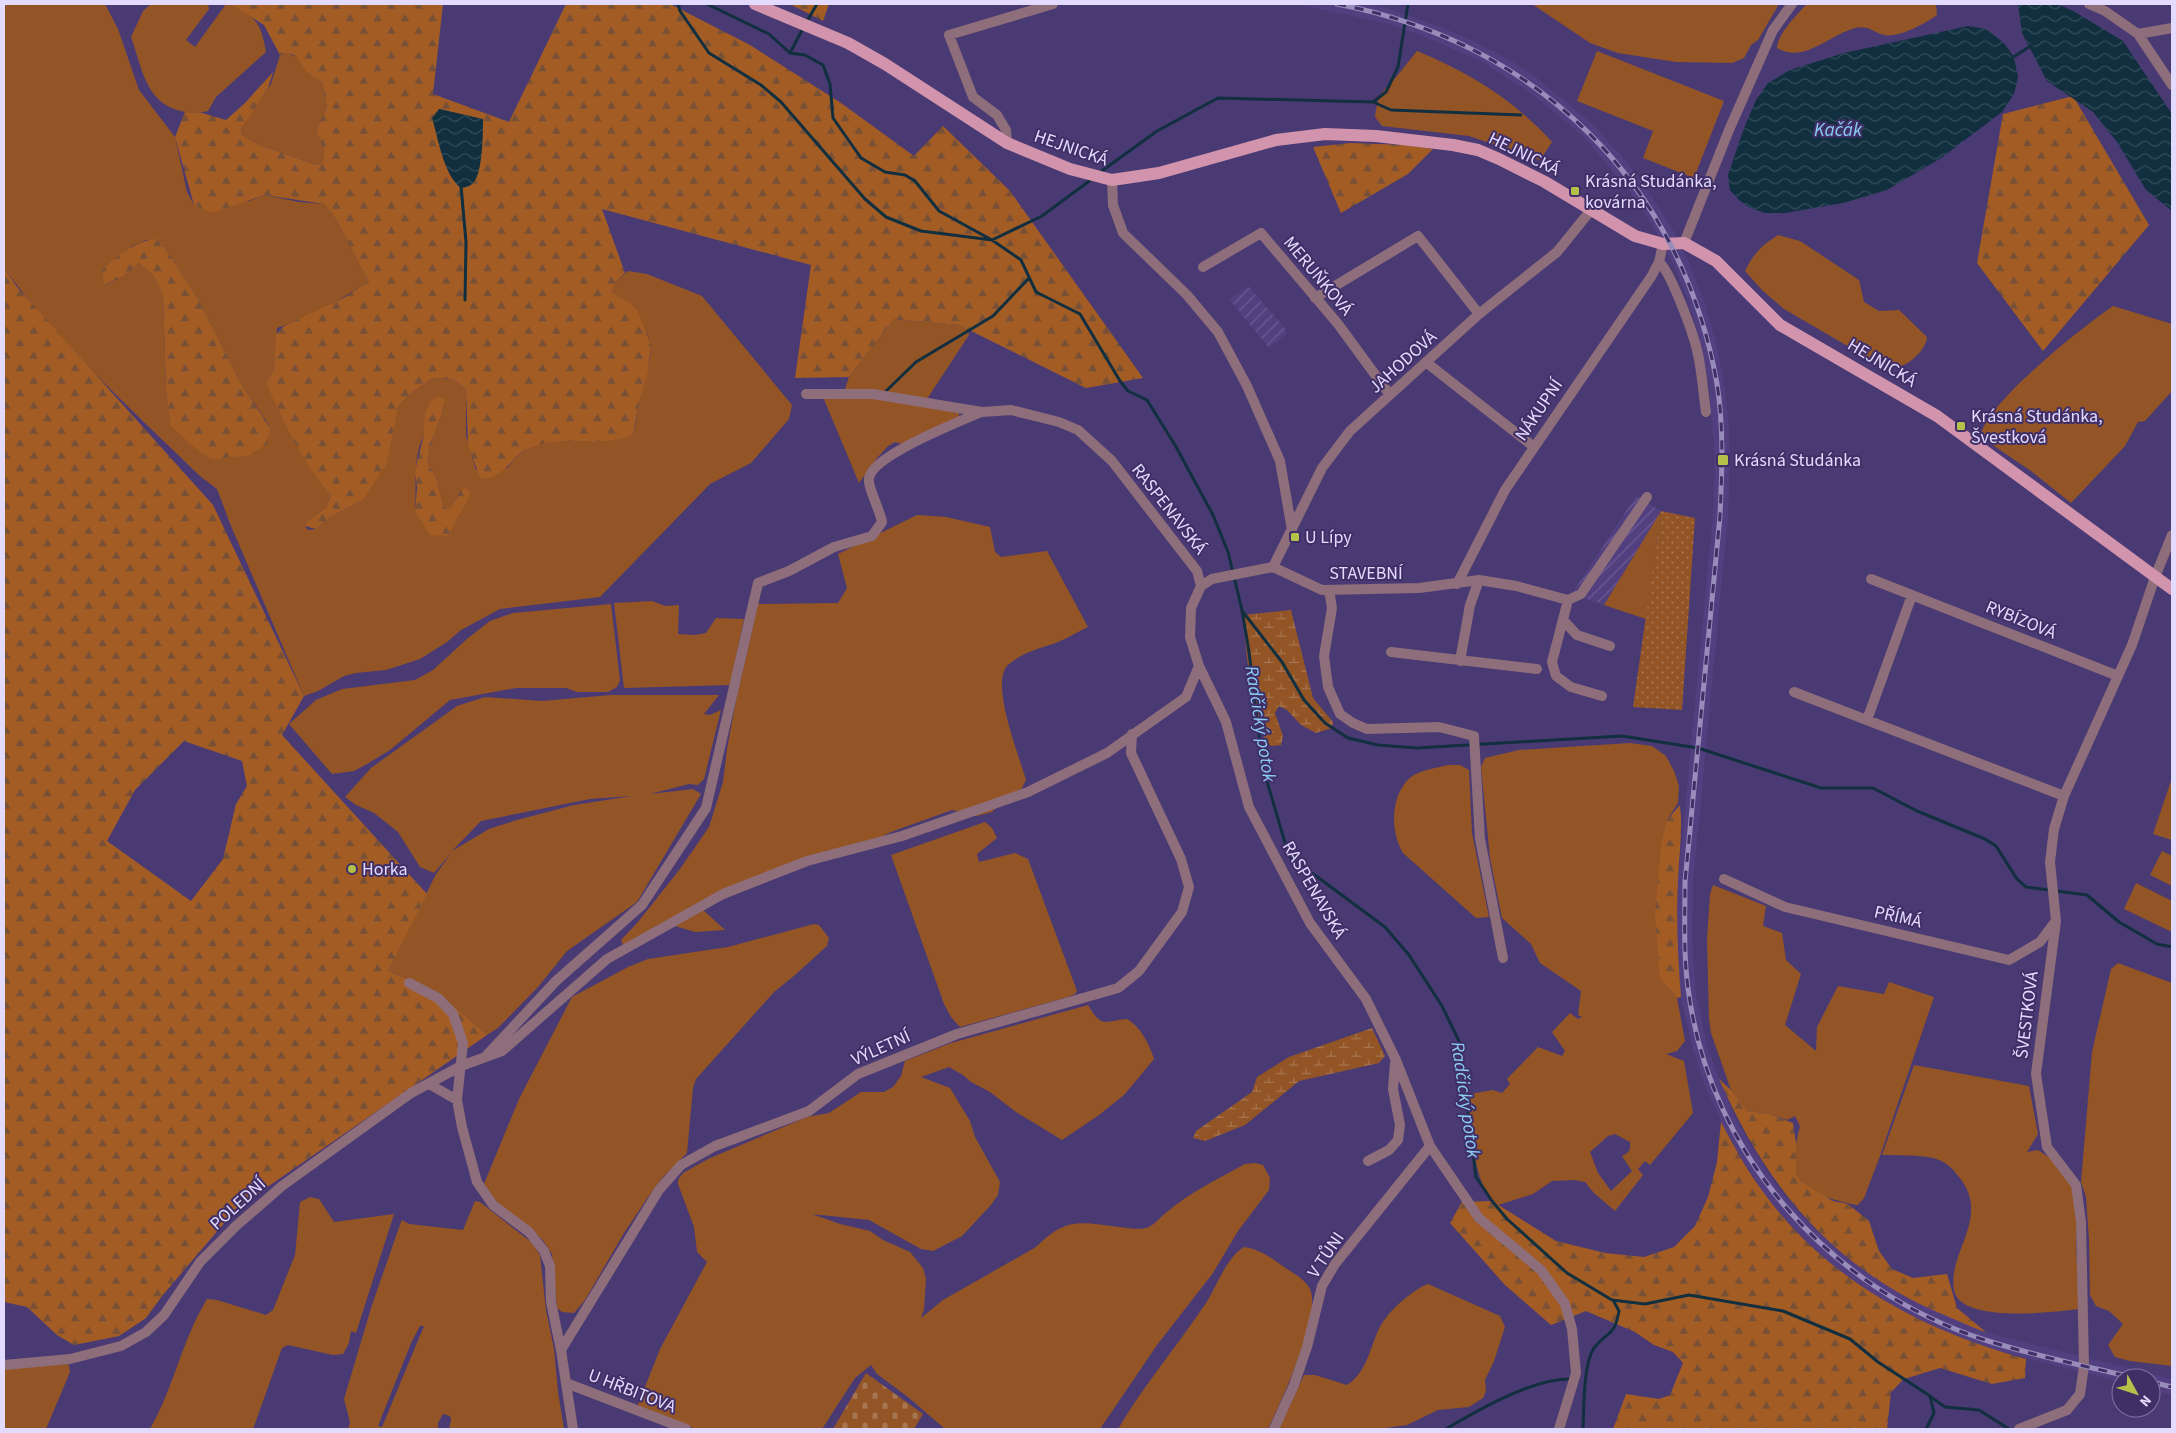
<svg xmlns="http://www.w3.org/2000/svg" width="2176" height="1433" viewBox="0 0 2176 1433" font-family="'Source Sans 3',sans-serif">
  <defs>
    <pattern id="industrial-furrows" width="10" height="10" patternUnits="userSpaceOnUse" patternTransform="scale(1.25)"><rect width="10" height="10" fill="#523f80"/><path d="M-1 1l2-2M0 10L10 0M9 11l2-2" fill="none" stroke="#6b5a93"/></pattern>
    <pattern id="forest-firs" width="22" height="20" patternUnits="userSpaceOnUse" patternTransform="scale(1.25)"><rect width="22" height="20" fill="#a35c24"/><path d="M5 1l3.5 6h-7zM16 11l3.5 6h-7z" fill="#785036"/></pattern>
    <pattern id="wetland-marsh" width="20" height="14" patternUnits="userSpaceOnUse" patternTransform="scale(1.25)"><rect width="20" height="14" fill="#935526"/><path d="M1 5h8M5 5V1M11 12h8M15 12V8" fill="none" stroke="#a77551"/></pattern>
    <pattern id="cemetery-stones" width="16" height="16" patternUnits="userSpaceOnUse" patternTransform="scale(1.25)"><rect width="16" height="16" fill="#935526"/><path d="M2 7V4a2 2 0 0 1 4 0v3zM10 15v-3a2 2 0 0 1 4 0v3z" fill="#a77551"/></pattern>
    <pattern id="garden-dots" width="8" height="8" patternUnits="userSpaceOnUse" patternTransform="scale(1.25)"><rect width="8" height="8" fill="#935526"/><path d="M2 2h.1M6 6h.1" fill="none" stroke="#a77551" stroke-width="1.8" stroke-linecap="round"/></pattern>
    <pattern id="water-waves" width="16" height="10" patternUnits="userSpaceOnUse" patternTransform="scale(1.25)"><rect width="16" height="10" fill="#112f3f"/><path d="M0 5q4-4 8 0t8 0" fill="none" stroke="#334d5c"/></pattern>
  </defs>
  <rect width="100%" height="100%" fill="#4a3a73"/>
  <path fill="#523f80" d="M1297,4H1370L1394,10L1461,35L1510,60L1537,78L1591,123L1620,154L1644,185L1672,228L1689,263L1703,298L1715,337L1724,383L1729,424L1730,460L1728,516L1693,883L1692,941L1696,994L1707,1045L1719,1079L1734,1115L1753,1149L1776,1185L1804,1218L1837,1249L1873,1276L1910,1299L1987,1333L2172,1379V1395L2151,1390V1378H2121V1382L1982,1347L1903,1313L1864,1289L1827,1261L1793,1228L1764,1194L1740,1156L1721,1122L1705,1085L1693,1049L1681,997L1677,942L1678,882L1713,515L1715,460L1709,386L1700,341L1689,303L1675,268L1659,236L1632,194L1581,134L1528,91L1480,61L1423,36L1389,24Z"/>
  <path fill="url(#industrial-furrows)" d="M1248,286L1285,328L1286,334L1269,348L1229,299Z
    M1636,496L1661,511L1604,605L1572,594Z"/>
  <path fill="#935526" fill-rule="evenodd" d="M4,4H105L118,29L139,90L175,137L187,192L194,205L249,201L265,195L299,202L324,204C344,226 353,256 369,281C342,299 308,318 277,328L274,369L266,383L331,495L326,508L307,521L305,526L308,530L316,529L330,517L363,500L390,435L398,407L409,395L433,378L453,379L466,390V436L476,470L507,468C512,462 517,456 523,451C548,431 603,448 633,435C637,422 637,410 640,397C645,373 659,350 643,327C633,314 618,304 611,289L614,283L628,271L647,274L702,296L792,405L789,419L751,463L710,484L600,597L500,609L461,630L447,642L420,659L386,670L356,673L344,676L318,691L304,696L231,526L217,489L200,476C132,410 60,345 4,268ZM146,240L163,245L197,297L240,382L270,427L172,426L166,389L163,295L153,275L139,263L124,276L105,285L102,270L132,246ZM444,407L429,450L428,465L436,477L444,508L450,510L462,489L448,536L415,511C417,486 412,456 425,433C430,424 438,416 444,407Z
    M151,4H208L209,9L186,40L195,47L226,4C232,4 236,6 241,9C260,21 262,31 266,52L216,97L208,111C198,114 190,113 181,111C145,103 142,67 131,37L143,11Z
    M1532,4H1779L1758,40L1751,45L1744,58L1732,63L1676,62L1618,53L1590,43Z
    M1807,4H1936L1937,15C1926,23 1899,38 1884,35C1873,32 1868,25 1855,28C1829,35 1804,64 1777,48C1777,35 1798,13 1807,4Z
    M1417,51C1470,73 1513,99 1552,142L1540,160L1469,136L1382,126L1375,117C1378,94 1382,92 1397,76C1404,68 1410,59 1417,51Z
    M1597,51L1724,101L1694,178L1643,158L1653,131L1577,101Z
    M288,53L301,59L309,74L322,82L327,107L316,131C321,142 328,153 321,164L317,165L259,145L242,135L241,130L244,123L271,84L280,55Z
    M1778,235L1800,241L1859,280L1864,302L1879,311L1899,310L1927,337C1926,350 1909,366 1896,367C1891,367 1885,366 1880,365L1784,309L1762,290L1745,271C1753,254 1762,245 1778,235Z
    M2113,306L2172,324V391L2145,421L2138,422L2125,446L2071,503L2031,471L1981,437C1981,407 2086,324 2113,306Z
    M894,319L959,325L967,328L969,335L927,399L845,389L849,377Z
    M823,397L877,398L959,413V419L902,444L895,442L888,446L877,458L859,483Z
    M1661,511L1646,619L1604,605Z
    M917,515L946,517L990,527L995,552L1001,557L1047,551L1088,627C1077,632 1065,640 1053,644C1037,649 1022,653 1008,665C989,682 1020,758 1026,780L1022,788L1004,800L992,812L977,816L952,810L891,832L857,849L795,869L701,908L725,930L695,932L675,926L624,947L621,940L638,922L680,869L709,827L723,782L727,749L736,700L758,604L838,603L847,588L838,554Z
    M652,601L665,606L679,605L678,634L695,635L706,633L716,618L744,619L730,685L624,688L614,603Z
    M611,604L620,680L617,687L608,692H577L566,688H516L450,700L390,750L367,764L354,771L332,774L289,724L316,700L342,689L415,680L433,670L468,638L490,621L513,613Z
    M611,695H719L704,714L710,715L721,710L704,779L698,785L689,784L650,794L693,789L701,794L637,902L567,951L538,987L498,1028L487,1035L438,992L388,971L436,874L452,852L434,873L420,867L398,832L374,813L356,805L345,797L371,768L457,706L485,697L542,701ZM632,796L574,805L517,820L489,829L452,851L481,821L590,799Z
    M1630,743L1652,746L1666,756L1674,771L1679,786L1678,803L1667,820L1660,977L1677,998L1685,1041L1677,1051L1666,1054L1684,1061L1693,1113L1650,1165L1645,1161L1638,1169L1643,1175L1615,1211L1594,1193L1585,1182L1574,1180L1552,1181L1533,1194L1498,1205C1495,1203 1491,1201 1489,1198C1477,1180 1463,1114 1470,1094L1493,1090L1502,1093L1510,1084L1507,1079L1538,1047L1562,1056L1565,1051L1552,1032L1570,1013L1578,1019L1582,1017L1578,1015L1581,991L1540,963L1531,944L1502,918L1490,858L1481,767L1485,758L1519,750ZM1615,1134L1630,1142C1631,1150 1629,1153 1622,1156L1632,1171L1611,1191L1598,1173L1590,1152L1608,1136Z
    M1448,765H1460L1469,770L1472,833L1489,917L1476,918L1403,853C1390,832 1390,794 1411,777C1421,770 1436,768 1448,765Z
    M2172,778V840L2153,834Z
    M985,822L992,828L997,838L977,854L979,862L1015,853L1028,859L1077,991L1075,994L1068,997L960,1027L951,1017L944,1004L891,855Z
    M2162,851L2172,856V886L2150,875Z
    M2136,883L2172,901V932L2124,909Z
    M1713,885L1766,906L1763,926L1782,933L1786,960L1801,974L1785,1025L1816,1051L1817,1027L1838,986L1884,994L1889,982L1934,997L1880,1156L1864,1198L1858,1205C1840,1202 1806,1194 1797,1176C1791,1164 1797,1138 1800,1126L1795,1116L1787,1120L1770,1114L1748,1111L1731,1090L1711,1033L1709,1019L1707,939L1710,894Z
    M814,924L819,925L829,938L827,946L795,975L774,992L696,1079L693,1088L687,1153L663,1177L648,1197L624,1233L585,1300L574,1313L562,1312L557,1308L552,1254L542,1239L497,1202L484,1184L519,1099L572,997L628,967L648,959L728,947Z
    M2118,963L2172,983V1366L2130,1361L2115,1357L2108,1345L2123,1324L2109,1311L2096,1306L2090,1295L2089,1240L2086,1197L2081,1182L2092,1052L2111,969Z
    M1088,1005C1102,1029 1104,1021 1127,1019C1140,1026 1150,1045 1154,1059L1124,1095L1099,1115L1062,1140L1016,1112L990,1092L971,1082L963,1075L949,1067L921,1077L950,1088L970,1121L975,1137L1000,1182L998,1195L990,1206L962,1236L933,1251L921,1249L869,1220L812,1214L840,1224L870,1231L883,1240L910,1252L923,1268L926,1279L924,1309L921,1318L943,1300L1036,1247C1066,1217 1080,1222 1119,1227C1128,1228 1137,1230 1146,1228C1154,1226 1160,1217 1167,1212C1190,1192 1218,1179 1245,1164L1255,1163L1263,1165L1270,1178L1269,1190L1238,1231L1213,1273L1157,1345L1100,1429H945L908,1397L877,1374L871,1365L855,1378L822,1429H696L637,1407L660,1349L707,1262L697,1252L694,1227L678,1184V1180L683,1173L708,1159L807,1117L829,1113L861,1092H884L893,1087L901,1076L905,1061L951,1043Z
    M1914,1065L2029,1086L2038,1134L2027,1152L2038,1150L2050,1158L2074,1189L2077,1212L2076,1247L2079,1309C2055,1312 1960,1324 1954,1290C1947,1252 1992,1217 1959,1177C1954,1170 1947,1163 1939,1160C1925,1154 1898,1156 1882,1155Z
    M310,1197L319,1199L334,1222L394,1214L356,1333L351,1331L349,1343L343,1354L333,1355L288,1345L282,1348L253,1429H150C174,1387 182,1340 207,1299L217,1300L266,1315L273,1310L295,1255L300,1202Z
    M475,1201L480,1202L531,1242L540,1255L546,1310L554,1349L558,1392L564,1429H449L451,1420L450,1416L443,1414L438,1423V1429H348L350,1422L344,1399L372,1305L401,1222L402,1220L409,1224L463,1230ZM420,1326H424L382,1427L378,1426L411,1343Z
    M1244,1247C1259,1249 1272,1258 1284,1267C1293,1273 1305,1279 1310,1289C1322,1314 1280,1404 1268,1429H1118C1144,1385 1177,1346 1206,1303C1217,1286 1226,1258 1244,1247Z
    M1428,1284L1500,1316L1505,1327L1494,1361L1485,1380L1486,1391L1483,1398L1469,1407L1438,1410L1407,1425L1378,1429H1279L1304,1375H1315L1347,1385C1368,1372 1370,1345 1381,1325C1390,1310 1412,1290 1428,1284Z
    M63,1362L69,1365L70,1372L46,1429H4V1369Z"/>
  <path fill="url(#forest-firs)" fill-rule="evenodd" d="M231,4H443L433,94L509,122L566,4H670L750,45L841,103L914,156L943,126L1010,191L1143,378L1086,388L959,325L894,319L849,377L795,378L811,265L602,209L625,273L614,283L612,292L636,308L651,345L648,371L640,398L633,435C603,448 569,435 538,445C534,447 527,448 524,450C511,460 499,482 480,478L468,445L466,390L453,379L433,378L409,395L398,407L387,463L363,500L330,517L316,529L305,526L307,521L326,508L331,495C302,462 284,422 266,383L274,369L276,334L284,326L345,297L369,281C353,256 344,226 324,204L265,195L211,213L194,205L175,137L185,112L202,113L226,120L245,103L273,72L268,88L241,129L242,135L259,145L317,165L321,164C328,153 321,142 316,131L327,107L322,82C318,80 312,77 308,73C298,63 299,49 280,55L264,25ZM440,109L483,120L478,175Z
    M790,4H829L823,21Z
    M2073,96L2149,225L2043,351L1977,263L2003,114Z
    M1350,143L1405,145L1433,149L1408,174L1341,213L1313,147Z
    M157,239L163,245L197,297L240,382L270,428L267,444L251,455L212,459L201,453L171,426L166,389L163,295L153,275L139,263L124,276L104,285L102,270C118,256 135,240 157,239Z
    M4,268L17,287L213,505L304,696L282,735L427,894L388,971L438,992L487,1035L237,1208L162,1296L146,1318L119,1336L74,1345L57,1335L27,1307L4,1302ZM184,741L242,761L247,786L236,804L223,859L191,901L107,841L135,790Z
    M438,396L444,399V407L429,450L428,465L436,477L444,508L450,509L464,487L471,493L448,536L430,535L415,511L417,488L415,471L424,434L425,414L431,401Z
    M1680,805C1683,830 1679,855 1678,881C1676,920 1678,958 1681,997L1677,998L1660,978L1655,914L1661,845L1667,820Z
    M1719,1079L1731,1090L1748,1111L1770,1114L1793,1123L1796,1143V1174L1801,1182L1833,1201L1848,1204L1869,1221L1879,1251L1892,1269L1913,1278L1947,1274L1957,1308L1987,1333C1961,1322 1935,1312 1910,1299C1817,1249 1761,1174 1719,1079Z
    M1721,1122C1734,1146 1747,1171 1764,1193C1827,1280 1924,1331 2026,1359L2025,1378L1992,1384L1940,1368L1904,1379L1891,1392L1887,1429H1613L1626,1394L1659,1399L1670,1395L1683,1363L1673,1352L1654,1345L1635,1332L1586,1311L1551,1325L1505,1285L1450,1223L1462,1202L1492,1201L1556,1241L1605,1253L1644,1257L1674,1247L1695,1226L1708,1197L1717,1162Z"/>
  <path fill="url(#wetland-marsh)" d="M1291,610L1313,698L1333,722L1332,728L1316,733L1301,725L1287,710L1279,706L1275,713L1283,736L1281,745L1271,746C1251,729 1246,643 1243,615Z
    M1372,1028L1385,1056L1379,1063L1299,1081L1245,1125L1205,1141L1193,1138L1196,1131L1252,1092L1257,1077L1289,1057Z"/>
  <path fill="url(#cemetery-stones)" d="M866,1373L923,1414L914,1429H833Z"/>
  <path fill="url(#garden-dots)" d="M1661,511L1695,518L1682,710L1633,707Z"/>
  <path fill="url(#water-waves)" d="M2018,4H2058L2075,12L2123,41L2172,114V211L2146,190L2117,142L2093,112L2047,81L2022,33Z
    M1968,26L1986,29L2004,43L2014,57L2018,77L2014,94L2002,112L1941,158L1887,190L1843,203L1785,213H1765L1750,208L1739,200L1730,190L1728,175L1744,128L1756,100L1768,83L1790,70L1844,53Z
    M439,109L483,119C483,133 483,176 472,184C469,187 465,187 461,188C444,176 438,138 432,118Z"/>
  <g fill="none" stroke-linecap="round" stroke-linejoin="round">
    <path stroke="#112f3f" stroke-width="3" d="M678,4L680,11L709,53L761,85L781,102L865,199L886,217L921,231L992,240L1042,216L1092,179
      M707,4L769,34L790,53L805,55L823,65L830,84L833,118L861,158L885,172L905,175L915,181L939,211L992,240L1021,260L1036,292L1080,314L1120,381L1128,391L1147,400L1175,445L1213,515L1228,552L1242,610L1249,652L1263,768L1289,856L1385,927L1409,955L1442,1006L1459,1041L1476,1177L1492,1201L1507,1219L1567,1273L1612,1300L1645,1304L1689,1295L1783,1311L1850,1339L1878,1362L1930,1396L1934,1413L1926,1429
      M806,23L817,4
      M790,53L803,28
      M2012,58L2032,45
      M1373,102L1386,92L1398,67L1408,4
      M1099,173L1157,131L1218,98L1373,102L1391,110L1521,115
      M461,186L466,242L465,300
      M884,393L916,362L993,316L1029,278
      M1243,612L1282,662L1304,700L1325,723L1348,738L1378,745L1417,748L1622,736L1698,748L1821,788H1873L1917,811L1985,839L1996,846L2017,879L2026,887L2087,895L2119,922L2157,944L2172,947
      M1931,1397L1945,1407L1979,1410L2009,1429
      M1446,1429C1478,1410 1532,1379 1569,1379
      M1583,1429C1584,1409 1583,1364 1594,1348C1608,1330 1614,1338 1619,1311L1613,1300"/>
    <path stroke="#8e6e7a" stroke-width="10" d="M2089,4L2105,11L2138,34L2172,85
      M2138,34L2172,28
      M1007,143L1006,130L997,115L973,97L949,35L1053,4
      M1112,180L1113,205L1123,233L1187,295L1218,332L1247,386L1280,461L1292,530
      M1684,243L1729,130L1773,30L1792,4
      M1659,262C1671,272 1693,333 1697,350C1702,370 1703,392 1706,412
      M1203,267L1261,233L1338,324L1390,395
      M1315,298L1418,236L1479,314
      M1427,363L1534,447
      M806,394H873L982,412L1011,410L1059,422L1078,430L1112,461L1197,571L1201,586L1191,608L1190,637L1199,666L1226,722L1249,807L1310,923L1366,999L1396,1060L1430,1146L1479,1218L1541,1270L1565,1304L1572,1329L1576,1373L1559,1429
      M1273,567L1322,468L1350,431L1479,314L1557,252L1591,210
      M1871,579L2118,676
      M1457,584L1505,490L1651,277L1659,262L1663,244
      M1201,586L1212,579L1273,567L1322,590L1419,588L1479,580L1516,586L1568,600L1581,594L1647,497
      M1329,590L1332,608L1324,656L1328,687L1340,714L1353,723L1367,729L1439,727L1474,736L1480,839L1503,958
      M1568,600L1552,662L1556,676L1571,687L1602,696
      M1563,620L1577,635L1610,646
      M1391,652L1537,669
      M1460,661L1470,605L1479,580
      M1794,692L2064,796
      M1867,720L1912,595
      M1724,879L1785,907L2009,960L2040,942L2055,922
      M409,983L438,998L453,1014L463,1043L457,1100L462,1127L477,1182L493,1205L529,1232L544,1251L550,1266L551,1302L561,1350
      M486,1056L556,981L642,905L706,808L758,583L789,571L834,547L872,536L882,522C880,510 867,486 869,478C873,455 959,422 981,412
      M429,1084L457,1100
      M1368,1161L1389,1150L1398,1140L1400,1125L1393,1089L1395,1063
      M4,1365L70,1359L121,1346L146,1332L164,1315L200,1262L237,1225L282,1186L411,1093L461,1066L502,1051L607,959L723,894L807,861L902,836L1028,792L1107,753L1186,697L1199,666
      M566,1383L686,1429
      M573,1429L561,1350L659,1190L681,1165L715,1146L809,1111L858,1074L957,1034L1118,988L1139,971L1182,912L1189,887L1181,859L1131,753L1132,734
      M1274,1429L1294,1385L1307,1347L1322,1286L1335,1264L1430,1146
      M2019,1429L2067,1410L2080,1394L2084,1366L2081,1222L2076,1185L2047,1147L2036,1074L2056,921L2050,862L2054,829L2064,796L2132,645L2155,577L2172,535"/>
    <path stroke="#d294ac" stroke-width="12" d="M755,4L848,43L885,64L1007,143L1070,169L1112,180L1159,173L1276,140L1325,134L1376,136L1453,145L1478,150L1499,159L1545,182L1635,236L1663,244L1684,243L1716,261L1780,325L1937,416L2172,589"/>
    <g stroke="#978cba" stroke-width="5">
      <path id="rail" d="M1337,4C1536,42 1682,183 1717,384C1724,427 1722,472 1720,516L1685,882C1685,920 1683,958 1689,995C1712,1157 1831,1290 1985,1340C2034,1356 2086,1366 2135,1378
        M2151,1382L2172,1387"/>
    </g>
    <use href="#rail" stroke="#402f67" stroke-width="3" stroke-dasharray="9" stroke-linecap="butt"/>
  </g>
  <g fill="#b5c249" stroke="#402f67" stroke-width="2">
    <rect x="1570" y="186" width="10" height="10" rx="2.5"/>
    <rect x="1956" y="421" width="10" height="10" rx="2.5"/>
    <rect x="1717" y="454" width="12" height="12" rx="2.5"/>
    <rect x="1290" y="532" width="10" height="10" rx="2.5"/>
    <circle cx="352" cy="869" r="5"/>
  </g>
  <g text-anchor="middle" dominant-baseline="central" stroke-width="4" stroke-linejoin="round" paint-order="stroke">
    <g font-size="18" fill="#e2dbfe" stroke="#402f67">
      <text transform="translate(1071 148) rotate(19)">HEJNICKÁ</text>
      <text transform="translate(1524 154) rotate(26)">HEJNICKÁ</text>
      <text transform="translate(1318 276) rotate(50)">MERUŇKOVÁ</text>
      <text transform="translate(1403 362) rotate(-42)">JAHODOVÁ</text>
      <text transform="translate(1882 363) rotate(31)">HEJNICKÁ</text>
      <text transform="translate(1539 410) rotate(-56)">NÁKUPNÍ</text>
      <text transform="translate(1169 509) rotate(52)">RASPENAVSKÁ</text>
      <text x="1366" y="573">STAVEBNÍ</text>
      <text transform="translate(2021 620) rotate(22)">RYBÍZOVÁ</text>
      <text transform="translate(1314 890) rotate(60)">RASPENAVSKÁ</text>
      <text transform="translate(1898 917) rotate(13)">PŘÍMÁ</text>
      <text transform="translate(2027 1015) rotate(-83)">ŠVESTKOVÁ</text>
      <text transform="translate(881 1048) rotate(-24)">VÝLETNÍ</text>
      <text transform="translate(238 1204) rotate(-42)">POLEDNÍ</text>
      <text transform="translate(1326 1255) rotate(-56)">V TŮNI</text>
      <text transform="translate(632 1391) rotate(21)">U HŘBITOVA</text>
    </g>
    <g font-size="18" fill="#e2dbfe" stroke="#402f67" text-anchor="start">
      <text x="1585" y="181">Krásná Studánka,<tspan x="1585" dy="21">kovárna</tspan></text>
      <text x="1971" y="416">Krásná Studánka,<tspan x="1971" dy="21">Švestková</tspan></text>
      <text x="1734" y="460">Krásná Studánka</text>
      <text x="1305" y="537">U Lípy</text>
      <text x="362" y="869">Horka</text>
    </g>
    <g font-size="19" font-style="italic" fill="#8accf3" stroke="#402f67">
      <text x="1838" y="130">Kačák</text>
      <text transform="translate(1260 724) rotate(81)">Radčický potok</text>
      <text transform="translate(1465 1100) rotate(82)">Radčický potok</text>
    </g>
  </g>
  <rect width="2176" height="1433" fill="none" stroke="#e2dbfe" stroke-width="10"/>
  <g transform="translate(2136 1393) rotate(130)"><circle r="24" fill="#402f67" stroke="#8174a3"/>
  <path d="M0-4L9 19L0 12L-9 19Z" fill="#b5c249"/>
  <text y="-8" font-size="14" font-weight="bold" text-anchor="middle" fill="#e2dbfe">N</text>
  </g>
</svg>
